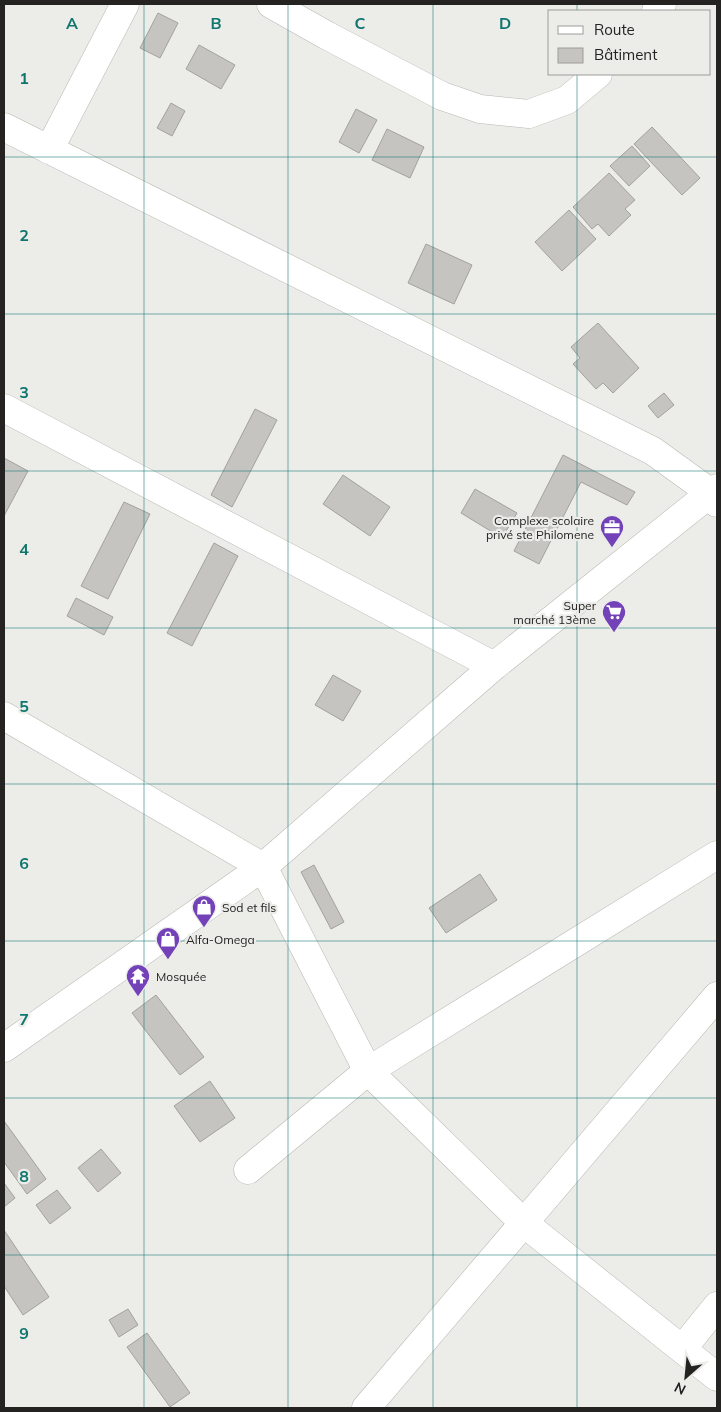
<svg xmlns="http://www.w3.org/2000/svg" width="721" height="1412" viewBox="0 0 721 1412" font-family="Mulish,sans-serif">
  <rect width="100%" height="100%" fill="#ecece9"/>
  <path fill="#c6c4c1" stroke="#a2a19e" d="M158,13L178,23L160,58L140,48Z
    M199,45L235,65L221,89L186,69Z
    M171,103L185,111L172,136L157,128Z
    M356,109L377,120L359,153L339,142Z
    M652,127L700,178L682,195L634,144Z
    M387,129L424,147L410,178L372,160Z
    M632,146L650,166L629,186L610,166Z
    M609,173L635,200L625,209L631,215L609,236L598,224L592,229L573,207Z
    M569,210L596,239L562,271L535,242Z
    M426,244L472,265L454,304L408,283Z
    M598,323L639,368L613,393L603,383L596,389L573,364L580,358L571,347Z
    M664,393L674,405L658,418L648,406Z
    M255,409L277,420L232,507L211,495Z
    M563,455L635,492L627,505L581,482L539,564L514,551Z
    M4,458L28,471L4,516Z
    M343,475L390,507L370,536L323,504Z
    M475,489L517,513L502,538L461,513Z
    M124,502L150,514L108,599L81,586Z
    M214,543L238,556L192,646L167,633Z
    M76,598L113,617L104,635L67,616Z
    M333,675L361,691L343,721L315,705Z
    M314,865L344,922L331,929L301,872Z
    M480,874L497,900L446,933L429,908Z
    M156,995L204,1057L180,1075L132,1013Z
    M210,1081L235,1118L200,1142L174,1106Z
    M4,1121L46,1179L27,1194L4,1162Z
    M101,1149L121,1173L98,1192L78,1168Z
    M4,1183L15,1198L4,1207Z
    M57,1190L71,1208L50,1224L36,1205Z
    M4,1230L49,1297L23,1315L4,1286Z
    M128,1309L138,1325L119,1337L109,1320Z
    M147,1333L190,1393L170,1407L127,1347Z"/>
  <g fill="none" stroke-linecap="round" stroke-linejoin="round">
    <g stroke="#b8b8b5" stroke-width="29">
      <path id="minor" d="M271,4L326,35L442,96L480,109L529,114L567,100L598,74
        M656,11L662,4
        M4,127L653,451L711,493L717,503
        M49,150L125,4
        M4,408L494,666
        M4,716L263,867L368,1071L525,1224L717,1377
        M4,1048L263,867L494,666L717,488
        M248,1170L368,1071L717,855
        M683,1348L717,1306
        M366,1408L717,996"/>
    </g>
    <use href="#minor" stroke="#fff" stroke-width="28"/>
  </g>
  <path fill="none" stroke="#0f766e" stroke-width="1" stroke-opacity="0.55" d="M144,4V1408M288,4V1408M433,4V1408M577,4V11M577,74V1408M4,157H717M4,314H717M4,471H717M4,628H717M4,784H717M4,941H717M4,1098H717M4,1255H717"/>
  <defs>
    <g id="office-pin" transform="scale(1.25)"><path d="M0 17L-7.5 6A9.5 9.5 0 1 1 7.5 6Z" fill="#7342b9" stroke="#ecece9"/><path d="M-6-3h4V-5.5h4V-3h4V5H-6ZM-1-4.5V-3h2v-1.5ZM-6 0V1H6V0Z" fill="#fff"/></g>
    <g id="supermarket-pin" transform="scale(1.25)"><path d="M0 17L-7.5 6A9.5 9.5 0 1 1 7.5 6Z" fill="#7342b9" stroke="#ecece9"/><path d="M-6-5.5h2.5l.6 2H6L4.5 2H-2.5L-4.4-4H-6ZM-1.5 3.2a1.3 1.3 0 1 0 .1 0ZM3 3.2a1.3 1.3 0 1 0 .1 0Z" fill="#fff"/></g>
    <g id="shop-pin" transform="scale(1.25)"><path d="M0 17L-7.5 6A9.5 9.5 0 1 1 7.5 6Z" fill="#7342b9" stroke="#ecece9"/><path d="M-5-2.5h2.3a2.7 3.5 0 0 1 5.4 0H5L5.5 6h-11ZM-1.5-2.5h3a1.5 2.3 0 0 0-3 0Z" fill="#fff"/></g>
    <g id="temple-pin" transform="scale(1.25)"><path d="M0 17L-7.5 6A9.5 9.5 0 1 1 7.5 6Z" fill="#7342b9" stroke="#ecece9"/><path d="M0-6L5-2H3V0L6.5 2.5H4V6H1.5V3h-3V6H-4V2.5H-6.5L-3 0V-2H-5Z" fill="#fff"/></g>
  </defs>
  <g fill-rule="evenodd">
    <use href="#office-pin" x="612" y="527"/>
    <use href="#supermarket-pin" x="614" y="612"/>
    <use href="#shop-pin" x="204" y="907"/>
    <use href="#shop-pin" x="168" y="939"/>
    <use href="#temple-pin" x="138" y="976"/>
  </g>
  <g text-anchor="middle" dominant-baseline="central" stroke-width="4.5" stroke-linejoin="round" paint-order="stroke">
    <g font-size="12" fill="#242322" stroke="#ecece9" text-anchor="start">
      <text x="594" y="520" text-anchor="end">Complexe scolaire<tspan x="594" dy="14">privé ste Philomene</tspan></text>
      <text x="596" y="605" text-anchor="end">Super<tspan x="596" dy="14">marché 13ème</tspan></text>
      <text x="222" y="907">Sod et fils</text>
      <text x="186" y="939">Alfa-Omega</text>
      <text x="156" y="976">Mosquée</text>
    </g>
  </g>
  <g font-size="16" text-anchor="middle" font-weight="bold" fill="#0f766e" stroke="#ecece9" stroke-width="4.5" stroke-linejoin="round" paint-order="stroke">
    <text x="72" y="29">A</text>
    <text x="216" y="29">B</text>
    <text x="360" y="29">C</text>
    <text x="505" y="29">D</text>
    <text x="24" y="84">1</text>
    <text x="24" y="241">2</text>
    <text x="24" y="398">3</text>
    <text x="24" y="555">4</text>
    <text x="24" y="712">5</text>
    <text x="24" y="869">6</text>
    <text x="24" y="1025">7</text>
    <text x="24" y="1182">8</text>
    <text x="24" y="1339">9</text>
  </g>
  <rect width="721" height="1412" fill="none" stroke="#242322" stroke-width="10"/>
  <rect x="548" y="10" width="162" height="65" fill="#ecece9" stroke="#9c9c99"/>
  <rect x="558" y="26" width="25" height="8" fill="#ffffff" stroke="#9c9c99"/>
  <text x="594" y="35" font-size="15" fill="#242322">Route</text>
  <rect x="558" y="48" width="25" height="15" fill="#c6c4c1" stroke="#9c9c99"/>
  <text x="594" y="60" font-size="15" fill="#242322">Bâtiment</text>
  <g transform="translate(686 1377) rotate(207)" stroke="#ecece9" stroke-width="4" paint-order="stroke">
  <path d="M0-4L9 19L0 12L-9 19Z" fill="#242322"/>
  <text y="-8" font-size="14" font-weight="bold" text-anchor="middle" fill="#242322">N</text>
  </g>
</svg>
